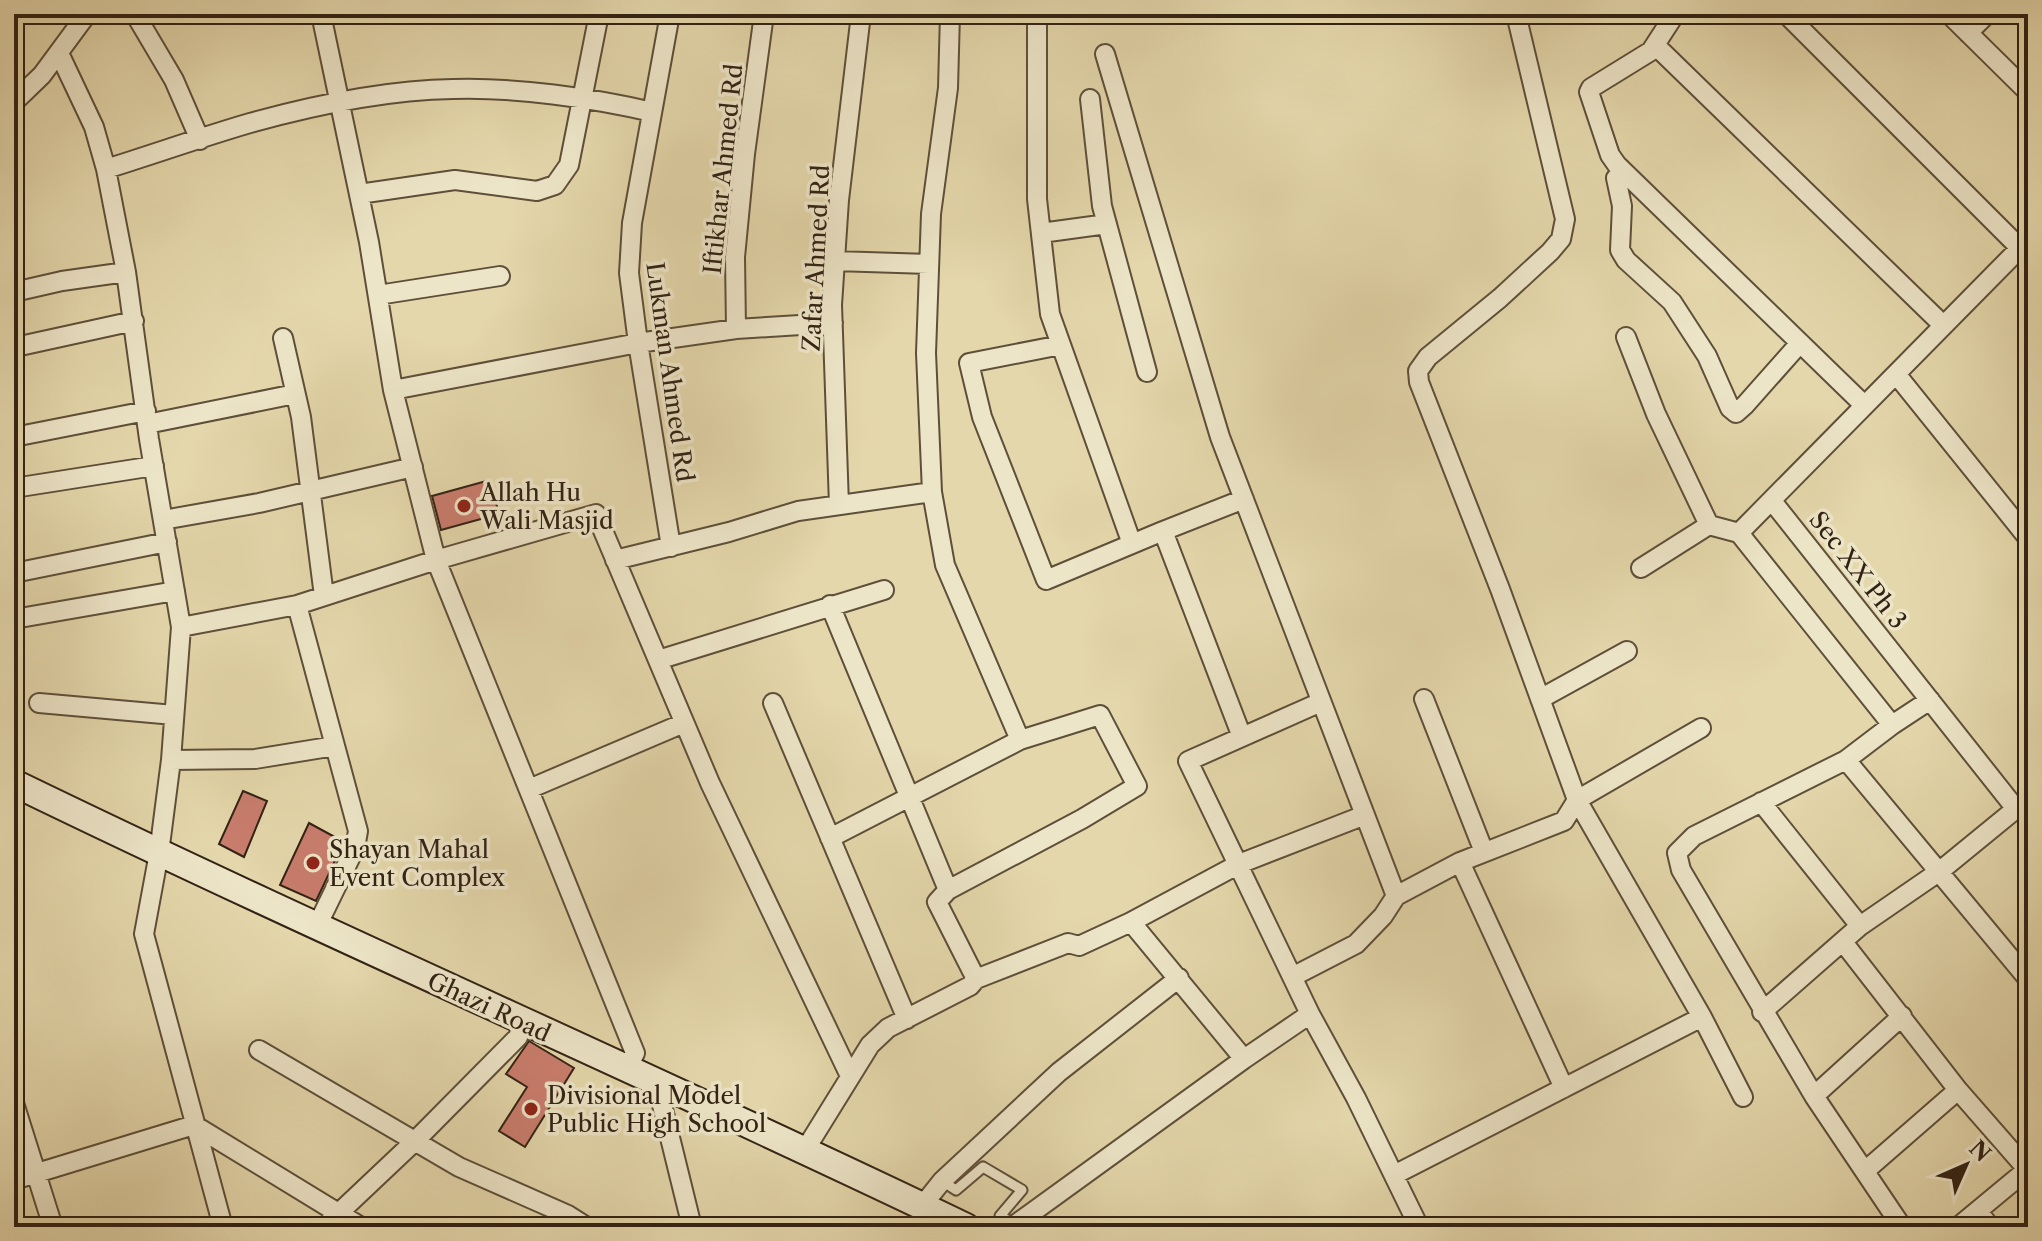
<svg xmlns="http://www.w3.org/2000/svg" width="2042" height="1241" viewBox="0 0 2042 1241" font-family="'Libre Caslon Text',serif">
  <rect width="100%" height="100%" fill="#e4d7ab"/>
  <filter id="stains"><feTurbulence type="fractalNoise" baseFrequency=".0025" numOctaves="4"/><feColorMatrix values="0 0 0 0 .2 0 0 0 0 .09 0 0 0 0 .02 0 0 0 .5 -.17"/></filter>
  <radialGradient id="worn" r=".72"><stop offset=".6" stop-color="#630" stop-opacity="0"/><stop offset="1" stop-color="#630" stop-opacity=".3"/></radialGradient>
  <path fill="#c97d6d" stroke="#322214" stroke-width="2" d="M490,480L499,514L441,530L432,496Z
    M243,791L267,801L244,857L219,844Z
    M309,823L344,842L316,901L280,885Z
    M529,1041L574,1068L525,1147L499,1131L527,1087L506,1074Z"/>
  <g fill="none" stroke-linecap="round" stroke-linejoin="round">
    <g stroke="#5e4f3a" stroke-width="13">
      <path id="lane" d="M942,1181L956,1190L983,1167L1022,1190L1000,1216L1015,1224"/>
    </g>
    <g stroke="#5e4f3a" stroke-width="22">
      <path id="street" d="M135,14L174,80L200,140
        M321,14L369,242L393,390L436,560L635,1053L627,1070
        M670,14L632,223L629,273L638,343L671,547
        M1037,14V199L1050,314L1132,544L1163,531L1242,737
        M1516,14L1565,219L1561,239L1550,252L1500,298L1428,357L1418,371L1419,382L1500,589L1577,800L1702,1017L1743,1097
        M1675,14L1651,51L1591,88L1589,92L1610,155L1617,165L1863,404
        M1786,14L2020,248
        M1949,14L2028,92
        M1968,33L1987,14
        M1655,45L1943,325
        M59,53L94,127L106,169L126,272L149,439L181,627L171,760L159,853L144,934L223,1227
        M1105,54L1220,437L1396,896
        M1090,99L1102,206L1147,372
        M14,102L42,75L87,14
        M106,169C154,154 202,137 250,123C315,105 386,90 453,89C514,87 593,98 652,112
        M1623,171L1616,178L1622,206L1620,250L1626,260L1672,302L1707,356L1730,408L1736,413L1745,405L1800,343
        M359,194L455,180L537,191L555,185L569,165L599,14
        M1041,233L1107,224
        M835,261L929,264
        M14,292L62,281L126,272
        M378,295L500,276
        M736,329L735,257L745,154L764,14
        M1626,337L1656,414L1709,525L1739,533L1892,725
        M283,338L301,417L324,596
        M1061,345L969,363L982,417L1046,580L1132,544
        M20,346L134,321
        M1896,374L2028,538
        M393,390L638,343L736,329L833,323
        M147,424L295,394
        M14,437L146,411
        M14,488L154,466
        M932,492L945,565L1020,740
        M1772,501L2016,809
        M839,505L832,305L839,200L861,14
        M163,520L259,503L413,467
        M1163,531L1244,499
        M1739,533L2028,240
        M615,560L729,532L798,511L932,492L926,353L931,214L948,88L950,14
        M1641,568L1709,525
        M14,573L167,542
        M297,605L358,831L355,848L317,926
        M830,605L948,890
        M14,619L175,591
        M181,627L297,605L436,560L596,514L710,783L850,1076
        M658,660L884,590
        M1424,699L1484,852
        M1540,699L1627,651
        M1321,702L1188,761L1310,1014L1356,1098L1419,1227
        M39,703L174,715
        M773,703L907,1019
        M171,760L255,759L335,746
        M1846,760L2028,979
        M529,789L684,723
        M1761,802L1860,926
        M1460,862L1564,1088
        M1843,942L1958,1090L2027,1169
        M1294,976L1356,944L1383,916L1396,896L1460,862L1564,821L1577,800L1701,728
        M976,979L1068,943L1079,946L1131,922
        M1762,1012L1860,926L1940,871L2028,799
        M259,1050L459,1167L568,1215L587,1227
        M1244,1059L1131,922L1239,864L1365,815
        M668,1088L662,1105L692,1227
        M1814,1096L1902,1016
        M14,1103L53,1227
        M805,1150L870,1045L888,1028L970,986L976,979L937,902L948,890L1082,819L1137,786L1100,715L1020,740L830,838
        M1865,1171L1958,1090
        M1394,1175L1702,1017
        M14,1180L194,1125L361,1227
        M922,1206L942,1181L1059,1072L1179,978
        M1978,1211L1990,1227
        M324,1227L415,1141L518,1037L523,1023
        M1012,1227L1244,1059L1310,1014
        M1902,1227L1814,1096L1681,870L1677,853L1694,836L1846,760L1892,725L1930,700
        M1958,1227L2028,1169"/>
    </g>
    <g stroke="#322214" stroke-width="30">
      <path id="secondary" d="M14,783C329,936 650,1075 966,1227"/>
    </g>
    <use href="#lane" stroke="#ede5c8" stroke-width="9"/>
    <use href="#street" stroke="#ede5c8" stroke-width="18"/>
    <use href="#secondary" stroke="#ede5c8" stroke-width="26"/>
  </g>
  <g fill="#8f2418" stroke="#ede5c8" stroke-width="3">
    <circle cx="464" cy="506" r="8"/>
    <circle cx="313" cy="863" r="8"/>
    <circle cx="531" cy="1109" r="8"/>
  </g>
  <g text-anchor="middle" dominant-baseline="central" stroke-width="7" stroke-linejoin="round" paint-order="stroke">
    <g font-size="24" fill="#322214" stroke="#ede5c8">
      <text transform="translate(723 169) rotate(-84)">Iftikhar Ahmed Rd</text>
      <text transform="translate(816 258) rotate(-87)">Zafar Ahmed Rd</text>
      <text transform="translate(670 372) rotate(82)">Lukman Ahmed Rd</text>
      <text transform="translate(1858 570) rotate(52)">Sec XX Ph 3</text>
      <text transform="translate(489 1007) rotate(25)">Ghazi Road</text>
    </g>
    <g font-size="24" fill="#322214" stroke="#ede5c8" text-anchor="start">
      <text x="480" y="492">Allah Hu<tspan x="480" dy="28">Wali Masjid</tspan></text>
      <text x="329" y="849">Shayan Mahal<tspan x="329" dy="28">Event Complex</tspan></text>
      <text x="547" y="1095">Divisional Model<tspan x="547" dy="28">Public High School</tspan></text>
    </g>
  </g>
  <rect width="2042" height="1241" fill="none" stroke="#e4d7ab" stroke-width="48"/>
  <rect x="16" y="16" width="2010" height="1209" fill="none" stroke="#322214" stroke-width="4"/>
  <rect x="24" y="24" width="1994" height="1193" fill="none" stroke="#322214" stroke-width="2"/>
  <g transform="translate(1966 1165) rotate(45)" stroke="#ede5c8" stroke-width="6" paint-order="stroke">
  <path d="M0-6L14 30L0 20L-14 30Z" fill="#322214"/>
  <text y="-12" font-size="22" font-weight="bold" text-anchor="middle" fill="#322214">N</text>
  </g>
  <rect width="100%" height="100%" filter="url(#stains)"/>
  <rect width="100%" height="100%" fill="url(#worn)"/>
</svg>
